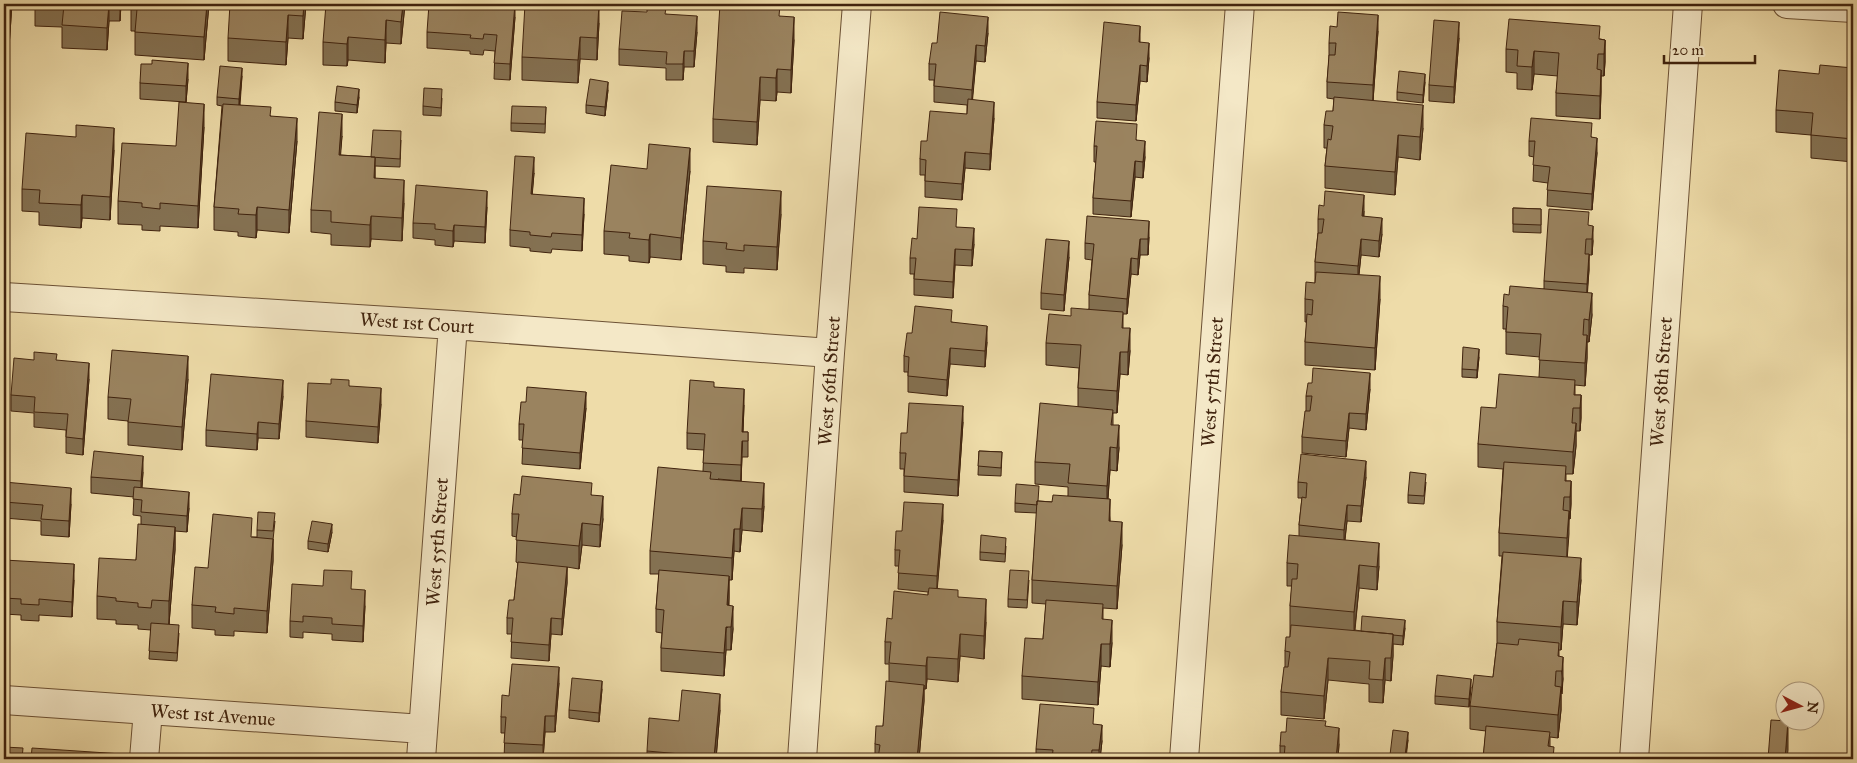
<svg xmlns="http://www.w3.org/2000/svg" width="1857" height="763" viewBox="0 0 1857 763" font-family="'IM FELL Great Primer',serif">
  <rect width="100%" height="100%" fill="#eedca9"/>
  <filter id="stains"><feTurbulence type="fractalNoise" baseFrequency=".004" numOctaves="4"/><feColorMatrix values="0 0 0 0 .2 0 0 0 0 .09 0 0 0 0 .02 0 0 0 .5 -.17"/></filter>
  <radialGradient id="worn" r=".72"><stop offset=".6" stop-color="#630" stop-opacity="0"/><stop offset="1" stop-color="#630" stop-opacity=".3"/></radialGradient>
  <g fill="none" stroke-linecap="round" stroke-linejoin="round">
    <g stroke="#6c5135" stroke-width="30">
      <path id="minor" d="M1787,4L1853,8
        M4,297L453,325L830,353
        M4,700L423,729
        M144,759L148,710
        M421,759L453,325
        M802,759L830,353L857,4
        M1184,759L1240,4
        M1634,759L1688,4"/>
    </g>
    <use href="#minor" stroke="#f4e8c7" stroke-width="28"/>
  </g>
  <path fill="#847152" stroke="#40230e" d="M4,4H12L9,47L4,46Z
    M35,4H121L120,21H109L107,50L62,48V27L35,26Z
    M209,4L204,60L135,55V31H131V8Z
    M306,4L303,39L288,38L286,65L228,61V38Z
    M405,4L401,44L386,43L385,63L348,60L347,66L323,65V42Z
    M666,14L697,32L694,67H684L683,80H666V68L619,65V49Z
    M780,16L794,40L791,93L777,92L776,101L760,100L757,145L713,142V119Z
    M515,17L510,80L494,79L495,51L484,50L483,55L470,54V51L427,48V32Z
    M599,23L597,60L580,59L578,83L522,80V57Z
    M1378,31L1373,101L1423,128L1420,160L1398,157L1395,195L1325,188V166L1327,148H1324V125L1333,111L1334,99L1327,98V82L1329,59V43Z
    M988,33L985,62L976,61L972,100L994,118L990,170L965,168L962,200L925,197V175H920V159L927,141L967,114V105L934,102V80H929V64L937,43Z
    M1459,38L1454,103L1429,101V85Z
    M1600,39L1605,40V62L1604,76H1601V92L1600,119L1556,116V93L1558,76L1534,74L1532,90L1517,89V73L1506,72V49Z
    M1140,42L1149,58L1147,82L1140,81L1136,121L1097,118V102Z
    M152,64L188,79L186,102L140,99V83Z
    M1853,68V162L1811,158V135L1776,132V110L1819,74Z
    M242,76L240,105L271,116L297,141L289,233L257,230L256,238L238,236V232L214,230V207L222,106L217,105V97Z
    M1425,82L1423,103L1397,100V92Z
    M608,90L605,116L586,113V105Z
    M359,97L357,113L335,111V102Z
    M442,98L441,116L423,115V106Z
    M546,107L545,133L511,131V123Z
    M204,127L198,228L160,226V231L142,230V225L118,224V201L176,146Z
    M342,136L340,155L371,157L401,140L400,167L375,166V178L404,203L402,241L371,239L370,247L331,245V234L311,232V210Z
    M1592,137L1597,153L1592,210L1547,206L1548,183L1533,181L1534,157L1529,156V141Z
    M1137,140L1145,157L1143,178L1135,177L1131,217L1093,214V198L1096,162H1094V146Z
    M114,150L110,220L82,218L81,228L39,225V212L22,211V189Z
    M690,171L681,260L650,257L649,263L629,261V256L604,254V231Z
    M534,173L532,194L584,214L582,251L552,249L551,253L530,251V248L510,246V230Z
    M487,207L485,243L454,241L453,247L435,245V240L413,238V223Z
    M1513,208L1541,209V233L1513,232Z
    M1364,211V217L1382,234L1379,257L1361,255L1359,275L1380,299L1375,370L1305,365V342L1307,322H1305V299L1315,283V262L1318,233V219Z
    M781,214L777,270L744,268V273L726,272V266L703,264V241Z
    M1589,225L1593,241L1592,255H1589V270L1587,292L1592,315L1589,342H1587V358L1585,386L1575,385V395H1581V418L1580,431H1576V446L1573,474H1566V481H1571V504L1570,519H1569L1567,557L1581,580L1577,625L1563,624L1561,650H1559V656L1563,679L1561,694V710L1558,738L1550,737V746L1554,759H1483L1486,731L1470,729V706L1493,677L1497,643V622L1502,556H1499V533L1503,469L1478,467V444L1496,408L1539,377L1540,357L1506,354V329H1503V306L1509,295L1544,289V281Z
    M957,227L974,244L972,266L955,265L953,298L914,295V274H910V258Z
    M1149,237L1148,255H1140L1138,275L1131,274L1127,314H1123V328L1130,351L1128,375L1120,374L1117,413H1113V425L1119,448L1117,471L1110,470L1108,499L1110,521L1122,545L1117,609L1103,608V619L1112,643L1110,667L1101,666L1098,705L1022,699V676L1043,639L1046,604L1032,603V580L1037,513L1015,512V503L1039,501L1052,502L1068,496V487L1035,484V462L1078,407V388L1079,368L1046,365V343L1071,316L1089,309V295L1092,260L1085,259V243Z
    M1069,257L1064,311L1041,309V293Z
    M952,322L987,342L985,367L950,364L947,396L908,392V372H904V356L912,333Z
    M1479,357L1477,378L1462,377V369Z
    M34,360L57,361L89,379L83,455L66,453V430L34,427V413L11,411V395Z
    M188,379L182,450L128,445V421L108,419V397Z
    M331,384L349,386L381,404L378,443L306,437V421Z
    M714,387L744,405L743,432H748V457H742L741,481L718,479L764,506L762,532L742,530L740,552L734,551L732,580H729V605L733,629L731,650H726L724,676L661,671V648L662,633L656,632V609L659,574H650V551L703,471L704,450L687,449V433Z
    M1370,389L1366,430L1349,428L1346,457L1302,453V437L1306,411V396Z
    M283,396L279,439L258,438L257,450L206,446V430Z
    M586,408L580,469L522,464L523,440H519V424Z
    M963,422L958,496L904,492V469H900V453L907,433Z
    M979,451L1002,452L1001,476L978,475Z
    M143,472L142,488L189,508L187,532L175,531V550L169,624L179,633L177,661L149,659L151,630L138,629V625L116,624V620L97,619V596L136,560L141,525V516L133,515L134,497L91,493V477Z
    M1366,477L1361,522L1347,521L1345,540L1379,566L1377,590L1359,588L1355,630L1361,631L1405,628L1403,645L1393,644V656L1391,681L1385,680L1383,703L1369,702V684L1328,680L1324,719L1281,715V692L1285,667V651L1290,637V606L1292,586H1287V563L1299,536V525L1302,498H1298V482Z
    M4,482L71,504L69,537L41,535V521L4,518Z
    M1426,482L1424,504L1408,503V495Z
    M520,495H592L603,519L600,547L582,545L579,569L567,567V583L562,635L551,634L549,661L511,658L512,634H507V618L514,600L518,563L516,562L517,537L512,536V514Z
    M943,520L937,588L958,597L986,622L984,659L960,656L958,682L927,679L926,689H924V701L919,759H875V744L883,726L889,681V664H885V642L892,619L928,595V592L898,589L899,566H895V550L902,531Z
    M275,521L273,540V561L267,633L234,631V636L215,635V630L192,628V605L208,568L252,537H257V530Z
    M332,532L328,552L308,549V541Z
    M1006,546L1005,562L980,560V552Z
    M4,560L74,580L72,617L39,615V621L21,620V615L4,614Z
    M1029,580L1027,608L1008,607V599Z
    M352,589L365,606L363,642L332,640V634L303,632V638L290,637V621Z
    M559,683L555,732H545L543,759H504L505,733H501V717L509,696Z
    M1471,687L1469,707L1435,704V696Z
    M602,689L599,722L569,718V710Z
    M720,710L716,759H647V751L679,721Z
    M1094,725L1102,741L1100,759H1036V749Z
    M1326,726L1339,744L1338,759H1280V746L1286,732Z
    M1408,740L1406,759H1390V755Z"/>
  <path fill="#6c5c42" stroke="#40230e" d="M11,4H12L9,47V31Z
    M109,4V21L107,50V28Z
    M120,4H121L120,21Z
    M207,4H209L204,60V37Z
    M304,4H306L303,39V16Z
    M403,4H405L401,44V22Z
    M515,4V17L510,80V64Z
    M599,4V23L597,60V38Z
    M288,15V38L286,65V42Z
    M1378,15V31L1373,101V85Z
    M697,16V32L694,67V51Z
    M794,17V40L791,93V70Z
    M988,17V33L985,62V46Z
    M386,20V43L385,63V40Z
    M1459,22V38L1454,103V87Z
    M1140,26V41L1139,58V42Z
    M348,37V60L347,66V44Z
    M580,37V59L578,83V60Z
    M1605,40V62L1604,76V54Z
    M1149,43V58L1147,82V66Z
    M976,45V61L972,106V90Z
    M684,51V67L683,80V64Z
    M1534,51V74L1532,90V67Z
    M188,63V79L186,102V86Z
    M1140,65V81L1136,121V105Z
    M242,68V76L239,107V99Z
    M777,69V92L776,101V78Z
    M1601,70V92L1600,119V96Z
    M1425,74V82L1423,103V95Z
    M760,77V100L757,145V122Z
    M608,82V90L605,116V107Z
    M359,89V97L357,113V105Z
    M994,102V118L990,170V154Z
    M204,104V127L198,228V206Z
    M1423,105V128L1420,160V137Z
    M342,114V136L339,177V155Z
    M297,118V141L289,233V210Z
    M114,128V150L110,220V197Z
    M1398,135V157L1395,195V172Z
    M1597,138V153L1592,210V194Z
    M1145,141V157L1143,178V162Z
    M690,148V171L681,260V238Z
    M965,152V168L962,200V184Z
    M375,157V180L374,178Z
    M534,157V173L531,210V194Z
    M1135,161V177L1131,217V201Z
    M404,180V203L402,241V218Z
    M487,191V207L485,243V227Z
    M781,191V214L777,270V247Z
    M82,195V218L81,228V205Z
    M1364,195V211L1362,232V216Z
    M584,198V214L582,251V235Z
    M257,207V230L256,238V215Z
    M371,216V239L370,247V225Z
    M1382,218V234L1379,257V241Z
    M1149,221V237L1148,255V239Z
    M454,225V241L453,247V231Z
    M1593,226V241L1592,255V239Z
    M974,228V244L972,266V250Z
    M650,234V257L649,263V240Z
    M1140,239V255L1138,275V259Z
    M1361,239V255L1358,282V266Z
    M1069,241V257L1064,311V295Z
    M955,249V265L953,298V282Z
    M1589,254V270L1587,300V284Z
    M1131,258V274L1127,314V299Z
    M1380,276V299L1375,370V348Z
    M1592,293V315L1589,342V320Z
    M987,326V342L985,367V351Z
    M1130,328V351L1128,375V352Z
    M1587,335V358L1585,386V363Z
    M950,348V364L947,396V380Z
    M1479,349V357L1477,378V370Z
    M1120,352V374L1117,413V391Z
    M188,356V379L182,450V427Z
    M89,363V379L83,455V439Z
    M1370,373V389L1366,430V414Z
    M283,380V396L279,439V424Z
    M381,388V404L378,443V427Z
    M744,389V405L741,481V465Z
    M586,392V408L580,469V453Z
    M1581,395V418L1580,431V408Z
    M963,406V422L958,496V480Z
    M1349,413V428L1346,457V441Z
    M258,422V438L257,450V434Z
    M1576,423V446L1573,474V452Z
    M1119,425V448L1117,471V448Z
    M1110,447V470L1107,509V486Z
    M143,456V472L141,497V481Z
    M1366,461V477L1361,522V506Z
    M1571,481V504L1570,519V497Z
    M764,483V506L762,532V509Z
    M71,488V504L69,537V521Z
    M189,492V508L187,532V516Z
    M603,496V519L600,547V525Z
    M1110,499V522L1109,521Z
    M943,504V520L937,592V576Z
    M1347,505V521L1344,546V530Z
    M742,508V530L740,552V529Z
    M1569,511V534L1567,561V538Z
    M1122,522V545L1117,609V586Z
    M582,523V545L579,569V546Z
    M332,524V532L328,552V544Z
    M175,527V550L169,624V601Z
    M734,529V551L732,580V558Z
    M273,539V561L267,633V611Z
    M1379,543V566L1377,590V567Z
    M1581,558V580L1577,625V602Z
    M74,564V580L72,617V602Z
    M1359,565V588L1354,635V612Z
    M567,567V583L562,635V619Z
    M729,576V598L727,628V605Z
    M365,590V606L363,642V626Z
    M986,599V622L984,659V636Z
    M1563,601V624L1561,650V627Z
    M733,606V629L731,650V627Z
    M551,618V634L549,661V645Z
    M1112,620V643L1110,667V644Z
    M1405,620V628L1403,645V636Z
    M726,627V650L724,676V653Z
    M960,634V656L958,682V659Z
    M1393,634V656L1391,681V658Z
    M1101,644V666L1098,705V682Z
    M927,657V679L926,689V666Z
    M1563,657V679L1562,694V671Z
    M1328,658V680L1324,719V696Z
    M1385,658V680L1383,703V680Z
    M559,667V683L555,732V716Z
    M1471,679V687L1469,707V699Z
    M602,681V689L599,722V713Z
    M924,685V701L919,759H917Z
    M1561,687V710L1558,738V715Z
    M720,694V710L716,759H714Z
    M545,716V732L543,759V745Z
    M1788,721V750L1787,759H1785Z
    M1102,725V741L1100,759H1099V750Z
    M1339,728V744L1338,759H1336Z
    M1408,732V740L1405,759V756Z"/>
  <path fill="#9a835f" stroke="#40230e" d="M4,4H11L9,31L4,30Z
    M48,4H109L107,28L62,25L64,5Z
    M132,4H207L204,37L135,32L137,9L131,8Z
    M230,4H304L303,16L288,15L286,42L228,38Z
    M326,4H403L401,22L386,20L385,40L348,37L347,44L323,42Z
    M429,4H515L510,64L494,63L497,35L484,34L483,39L470,38L471,35L427,32Z
    M525,4H599L597,38L580,37L578,60L522,57Z
    M720,4H753L780,5L779,16L794,17L791,70L777,69L776,78L760,77L757,122L713,119Z
    M647,7L666,8L665,14L697,16L694,51H684L683,64H666L667,52L619,49L622,11L647,12Z
    M940,12L988,17L985,46L976,45L972,90L934,86L936,64H929L932,43H937Z
    M1338,12L1378,15L1373,85L1327,82L1329,55H1335L1336,43H1329L1330,26L1337,27Z
    M1509,19L1600,26L1599,39L1605,40L1604,54H1598L1597,69L1601,70L1600,96L1556,93L1559,53L1534,51L1532,67L1517,66L1518,50L1506,49Z
    M1434,20L1459,22L1454,87L1429,85Z
    M1104,22L1140,26L1139,42L1149,43L1147,66L1140,65L1136,105L1097,102Z
    M152,60L188,63L186,86L140,83L141,64H152Z
    M1820,65L1853,68V139L1811,135L1813,113L1776,110L1779,70L1819,74Z
    M220,66L242,68L239,99L217,97Z
    M1399,71L1425,74L1423,95L1397,92Z
    M590,79L608,82L605,107L586,105Z
    M337,86L359,89L357,105L335,102Z
    M424,88L442,89L441,108L423,106Z
    M1334,97L1423,105L1420,137L1398,135L1395,172L1325,166L1328,139L1331,140L1333,126L1324,125L1326,111H1333Z
    M968,99L994,102L990,154L965,152L962,184L925,181L926,160L920,159L921,141H927L930,111L967,114Z
    M179,102L204,104L198,206L160,203V209L142,207V203L118,201L122,143L176,146Z
    M223,104L271,107L270,116L297,118L289,210L257,207L256,215L238,214L239,209L214,207Z
    M512,106L546,107L545,124L511,123Z
    M319,112L342,114L339,155L375,157L374,178L404,180L402,218L371,216L370,225L331,222V211L311,210Z
    M1531,118L1592,123L1591,137L1597,138L1592,194L1547,190L1550,167L1533,165L1535,141H1529Z
    M1096,121L1137,124L1136,140L1145,141L1143,162L1135,161L1131,201L1093,198L1097,146H1094Z
    M76,125L114,128L110,197L82,195L81,205L39,203L40,190L22,189L26,133L76,137Z
    M373,130L401,131L400,159L371,157Z
    M649,144L690,148L681,238L650,234L649,240L629,238L630,233L604,231L611,165L647,169Z
    M515,156L534,157L531,194L584,198L582,235L552,233L551,237L530,235V232L510,230Z
    M416,185L487,191L485,227L454,225L453,231L435,229V224L413,223Z
    M707,186L781,191L777,247L744,245V251L726,249L727,243L703,241Z
    M1325,191L1364,195L1362,216L1382,218L1379,241L1361,239L1358,266L1315,262L1318,233H1322L1324,219H1318L1319,205L1324,206Z
    M919,207L957,209L956,227L974,228L972,250L955,249L953,282L914,279L916,258H910L912,238L917,239Z
    M1513,208L1541,209V225L1513,224Z
    M1549,209L1589,212L1588,225L1593,226L1592,239H1586L1585,254H1589L1587,284L1544,281Z
    M1087,216L1149,221L1148,239H1140L1138,259L1131,258L1127,299L1089,295L1094,244L1085,243Z
    M1046,239L1069,241L1064,295L1041,293Z
    M1316,272L1380,276L1375,348L1305,342L1307,314L1312,315L1313,300L1305,299L1306,282L1315,283Z
    M1510,286L1592,293L1589,320L1584,319L1583,335H1587L1585,363L1539,360L1541,334L1506,332L1508,307L1503,306L1504,294L1509,295Z
    M915,306L952,310L951,322L987,326L985,351L950,348L947,380L908,376L909,357L904,356L907,333H912Z
    M1071,308L1123,312L1122,328H1130L1128,352H1120L1117,391L1078,388L1081,345L1046,343L1049,314L1071,316Z
    M1463,347L1479,349L1477,370L1462,369Z
    M112,350L188,356L182,427L128,422L131,399L108,397Z
    M34,352L57,354L56,360L89,363L83,439L66,437L68,414L34,412L35,397L11,395L14,358L34,360Z
    M1313,368L1370,373L1366,414L1349,413L1346,441L1302,437L1305,411H1310L1312,396H1306L1308,383H1312Z
    M211,374L283,380L279,424L258,422L257,434L206,430Z
    M1499,374L1575,380L1574,395H1581L1580,408H1573L1572,423H1576L1573,452L1478,444L1481,407L1496,408Z
    M331,379L349,380V386L381,388L378,427L306,421L308,383L331,384Z
    M690,380L714,382V387L744,389L742,432H748V441H742L741,465L703,463L705,434L687,433Z
    M527,387L586,392L580,453L522,448L524,424H519L521,402H526Z
    M909,403L963,406L958,480L904,476L906,453H900L901,433H907Z
    M1040,403L1113,410L1111,425H1119L1117,448L1110,447L1107,486L1068,483L1070,464L1035,462Z
    M94,451L143,456L141,481L91,477Z
    M979,451L1002,452L1001,468L978,466Z
    M1301,454L1366,461L1361,506L1347,505L1344,530L1299,525L1302,497L1306,498L1307,483L1298,482Z
    M1504,462L1566,466L1565,481H1571L1570,497H1564L1563,510L1569,511L1567,538L1499,533Z
    M658,467L711,472L710,479L764,483L762,509L742,508L740,529H734L732,558L650,551Z
    M1410,472L1426,474L1424,496L1408,495Z
    M522,476L592,483L591,495L603,496L600,525L582,523L579,546L516,540L519,514H512L514,494L520,495Z
    M4,482L71,488L69,521L41,519L43,505L4,502Z
    M1016,484L1039,486L1038,501H1037V505L1015,503Z
    M134,487L189,492L187,516L141,512L142,500L133,499Z
    M1053,495L1110,499L1109,521L1122,522L1117,586L1032,580L1037,501L1052,502Z
    M904,502L943,504L937,576L898,573L900,550H895L896,531H902Z
    M258,512L275,513L273,531L257,530Z
    M213,514L252,518L251,537L273,539L267,611L234,608V614L215,612L216,607L192,605L195,567L208,568Z
    M312,521L332,524L328,544L308,541Z
    M138,524L175,527L169,601L152,600L151,608L138,607V603L116,601V598L97,596L99,558L136,560Z
    M981,535L1006,538L1005,554L980,552Z
    M1289,535L1379,543L1377,567L1359,565L1354,612L1290,606L1292,579H1297L1298,564L1287,563Z
    M1503,552L1581,558L1577,602L1563,601L1561,627L1497,622Z
    M4,560L74,564L72,602L39,599V605L21,604V599L4,598Z
    M518,562L567,567L562,619L551,618L549,645L511,642L513,618H507L509,600H514Z
    M324,570L352,571L351,589L365,590L363,626L332,624V618L303,616V622L290,621L292,584L323,586Z
    M659,570L729,576L727,605L733,606L731,627H726L724,653L661,648L664,610L656,609Z
    M1010,570L1029,571L1027,600L1008,599Z
    M929,588L958,590V597L986,599L984,636L960,634L958,659L927,657L926,666L889,663L891,642H885L887,618L892,619L894,591L928,595Z
    M1046,600L1103,604L1102,619L1112,620L1110,644H1101L1098,682L1022,676L1025,638L1043,639Z
    M1362,616L1405,620L1403,636L1393,635V634L1361,631Z
    M151,623L179,625L177,653L149,651Z
    M1291,625L1393,634L1391,658H1385L1383,680L1369,679L1370,661L1328,658L1324,696L1281,692L1284,667H1288L1290,652L1285,651L1286,637H1290Z
    M1519,639L1559,643L1558,656L1563,657L1562,671H1556L1555,686L1561,687L1558,715L1470,706L1474,675L1493,677L1497,643L1518,645Z
    M512,664L559,667L555,716H545L543,745L504,743L506,717H501L502,695L509,696Z
    M1437,675L1471,679L1469,699L1435,696Z
    M572,678L602,681L599,713L569,710Z
    M886,681L924,685L917,759H878L880,745L875,744L876,726H883Z
    M682,690L720,694L714,757L647,751L649,718L679,721Z
    M1040,704L1094,708L1093,724L1102,725L1099,750H1092L1091,759H1052L1053,750L1036,749Z
    M1287,718L1326,721L1325,726L1339,728L1336,759H1284L1285,746H1280L1281,732H1286Z
    M1771,720L1788,721L1785,759H1768Z
    M1486,726L1550,732L1548,746L1554,747L1553,759H1483Z
    M1393,730L1408,732L1405,756L1390,755Z
    M4,747L23,748L22,759H4Z
    M32,748L122,754V759H31Z
    M159,757L185,759H159Z"/>
  <g text-anchor="middle" dominant-baseline="central" stroke-width="4.5" stroke-linejoin="round" paint-order="stroke">
    <g font-size="19" fill="#40230e" stroke="#f4e8c7">
      <text transform="translate(417 323) rotate(4)">West 1st Court</text>
      <text transform="translate(829 381) rotate(-86)">West 56th Street</text>
      <text transform="translate(1212 382) rotate(-86)">West 57th Street</text>
      <text transform="translate(1661 382) rotate(-86)">West 58th Street</text>
      <text transform="translate(437 542) rotate(-86)">West 55th Street</text>
      <text transform="translate(213 715) rotate(4)">West 1st Avenue</text>
    </g>
  </g>
  <rect width="1857" height="763" fill="none" stroke="#eedca9" stroke-width="20"/>
  <rect x="5" y="5" width="1847" height="753" fill="none" stroke="#40230e" stroke-width="2.5"/>
  <rect x="10" y="10" width="1837" height="743" fill="none" stroke="#40230e"/>
  <g transform="translate(1800 706) rotate(96)"><circle r="24" fill="#f4e8c7" stroke="#ac997d"/>
  <path d="M0-4L9 19L0 12L-9 19Z" fill="#8f2418"/>
  <text y="-8" font-size="14" font-weight="bold" text-anchor="middle" fill="#40230e">N</text>
  </g>
  <path d="M1664 55v8h91v-8" fill="none" stroke="#40230e" stroke-width="2.5"/>
  <text x="1672" y="55" font-size="15" fill="#40230e" stroke="#f4e8c7" stroke-width="4" paint-order="stroke">20 m</text>
  <rect width="100%" height="100%" filter="url(#stains)"/>
  <rect width="100%" height="100%" fill="url(#worn)"/>
</svg>
